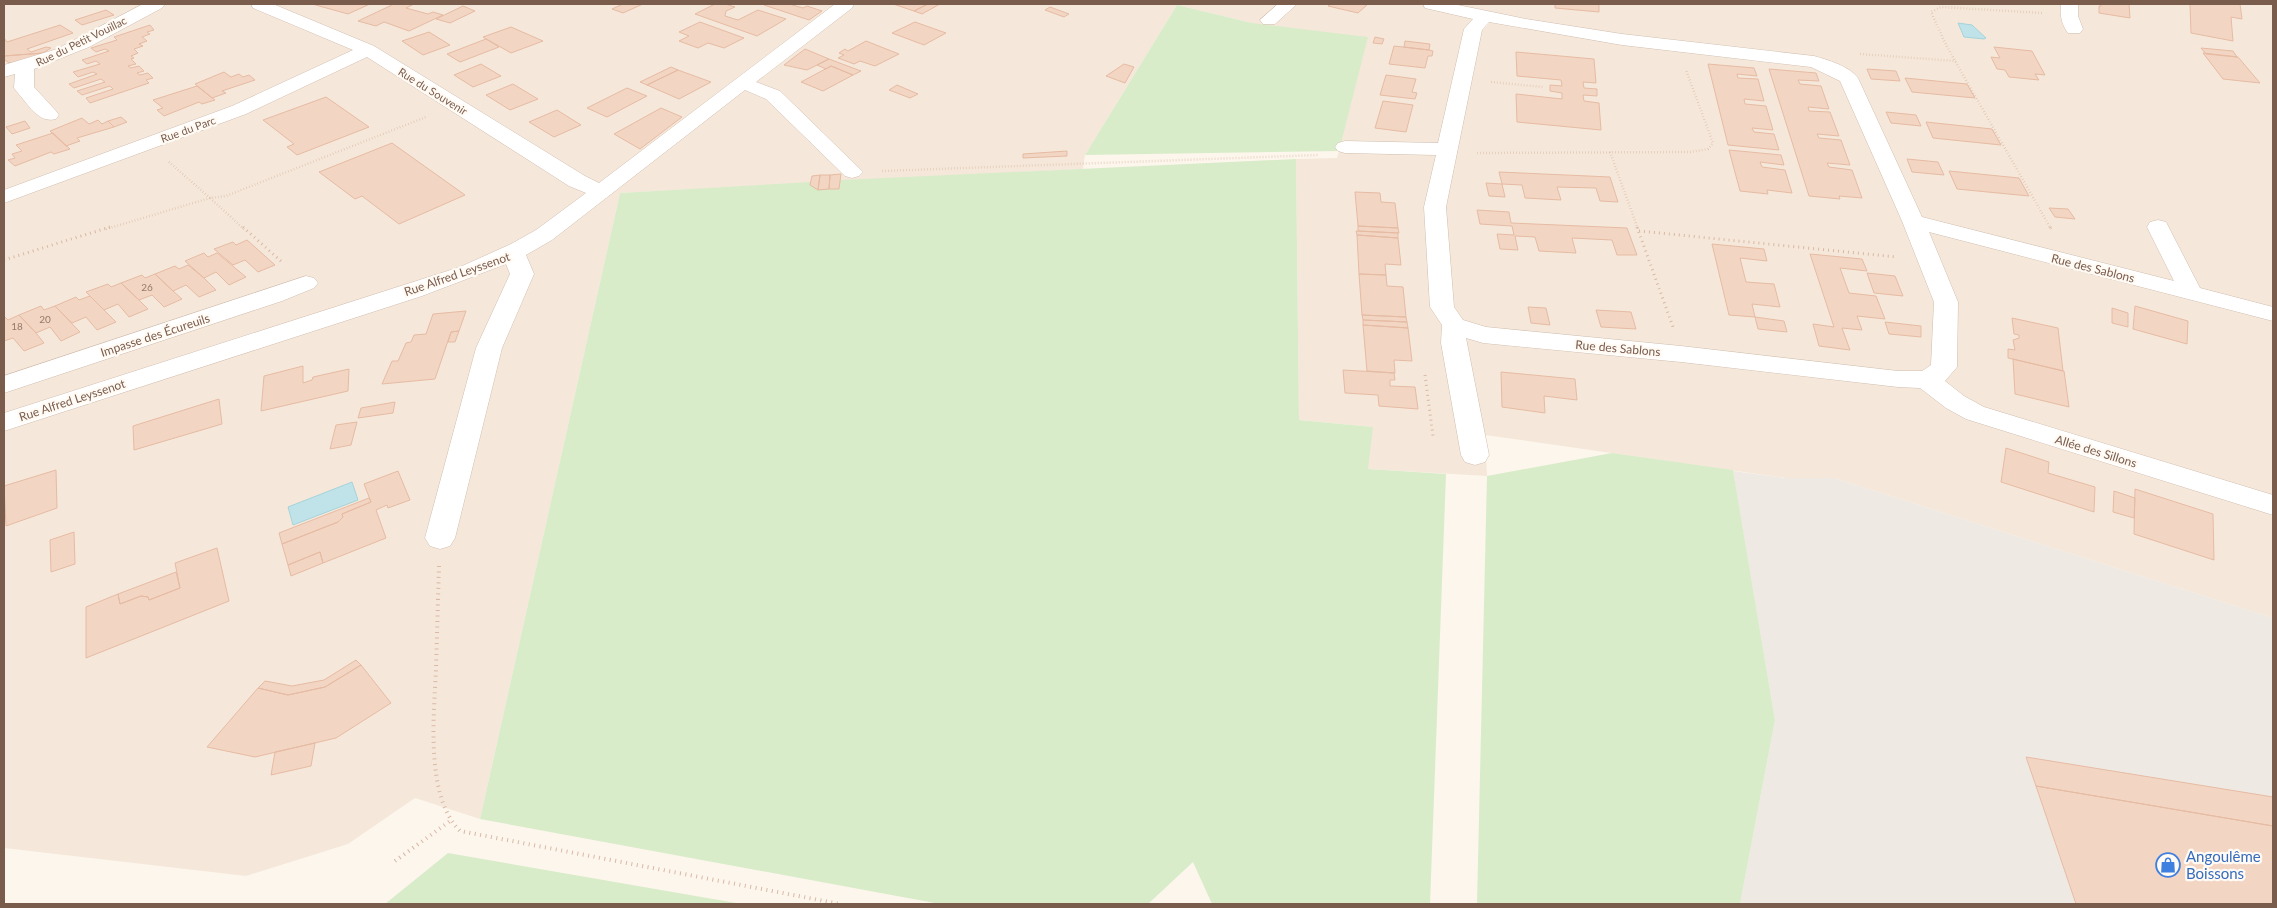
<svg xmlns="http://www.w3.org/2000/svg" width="2277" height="908" viewBox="0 0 2277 908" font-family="Lato,sans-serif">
  <rect width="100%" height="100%" fill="#fdf6ec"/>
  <path fill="#f5e8da" d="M4,4H2273V618L1834,478H1786L1485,435L1487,476L1367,469L1372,427L1299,420L1296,159L1337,158L1339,151L1252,23L1177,5L1085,155L1083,169L620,193L480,819L415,798L348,844L246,876L4,848Z"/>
  <path fill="#efe9e4" d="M1733,471L1786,478H1834L2273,618V904H1740L1775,720Z"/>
  <path fill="#d8ecc9" d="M1177,5L1252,23L1368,37L1339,151L1085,155Z
    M1296,159L1299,420L1373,427L1368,469L1446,474L1430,904H1212L1193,862L1148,904H940L480,819L620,193L811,182L812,176L841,174V180Z
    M1612,453L1733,470L1775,720L1740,904H1477L1487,476Z
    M448,853L742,904H385Z"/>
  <path fill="#bfe3e8" stroke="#a5d3da" d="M1958,23L1972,25L1986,38L1984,39L1964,37Z
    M352,482L358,500L293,525L288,507Z"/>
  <path fill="#f3d5c3" stroke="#e6bba3" d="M312,4H370L348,14Z
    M394,4H414L406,8L428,14L433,12L443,15L409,31L384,22L376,26L358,21Z
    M623,4H643L623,13L612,9Z
    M715,4H725L735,7L726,11L725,16L738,20L758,10L786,19L757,36L695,14Z
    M766,4H789L803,8L807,6L822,11L809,20L764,5Z
    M893,4H928L914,11Z
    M928,4H940L922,14L914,11Z
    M1331,4H1368L1358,13L1328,6Z
    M1555,4H1599V12L1555,8Z
    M2101,4H2129L2130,18L2099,13V6H2101Z
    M2190,4H2240L2242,19L2231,17L2233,41L2191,33Z
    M463,6L475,11L450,23L436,19Z
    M1050,7L1069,14L1064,17L1045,10Z
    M106,10L114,15L82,25L75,20Z
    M700,22L744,38L724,48L708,43L698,48L679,41L689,36L679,32Z
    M915,22L946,33L924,45L892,33Z
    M60,25L73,33L27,49L31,52L46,47L51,48L43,53L4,56V38L7,42Z
    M150,25L154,30L147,32L150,34L142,37L147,41L139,44L143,46L134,49L138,53L131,56L134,58L131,59L136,64L128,66L131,68L139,66L144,71L137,73L140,75L148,73L153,78L146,80L149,83L90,103L86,98L113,89L110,86L82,95L77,91L105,82L101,79L74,88L69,84L97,74L93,72L78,77L73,72L100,64L96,61L87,64L82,60L109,51L105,49L96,52L91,48L117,40L114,37Z
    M511,27L543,41L511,53L483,37Z
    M429,32L450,45L423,55L402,41Z
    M1375,37L1384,39L1382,44L1373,43Z
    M486,39L499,47L460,62L447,54Z
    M866,41L899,54L875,66L860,61L854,64L838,58L844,55L839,53L845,49L848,51Z
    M1405,41L1430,44L1429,50L1404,47Z
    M1394,46L1429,50L1433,51L1432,56H1428L1425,68L1389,64Z
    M1994,47L2032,51L2045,75L2035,74L2039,80L2009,77L2005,70L1997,69L1991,57L2000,58Z
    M2201,48L2233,51L2237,57L2206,54Z
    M805,49L829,59L807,70L784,65Z
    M1516,52L1594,59L1596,83L1583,82L1584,88L1597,89V96L1583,95L1584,101L1599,103L1601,130L1517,122L1516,94L1562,99V93L1550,91V85L1562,86L1561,80L1517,76Z
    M43,53L28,61L9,63L4,59V56Z
    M2203,53L2238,57L2260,83L2223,79Z
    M829,59L861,71L853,75L831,66L826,69L817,65Z
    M481,64L501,76L473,87L454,75Z
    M1124,64L1134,67L1125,83L1106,76Z
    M1708,64L1754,68L1757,76L1737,74L1738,78L1758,79L1764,101L1744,99L1745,104L1766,106L1773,130L1752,128L1754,132L1774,134L1779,150L1728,145Z
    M831,66L853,75L823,91L801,82Z
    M671,67L678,70L647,85L640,82Z
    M1769,69L1816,73L1819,81L1798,80L1800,84L1821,86L1829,109L1808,107L1809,111L1830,112L1839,136L1817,134L1819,138L1841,140L1850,165L1827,163L1829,167L1852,170L1862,198L1839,196L1840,199L1809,196Z
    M1867,69L1896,71L1900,81L1871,79Z
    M678,70L711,82L679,99L647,85Z
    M224,72L231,77L239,74L243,77L249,75L255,80L222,91L226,93L212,98L195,84Z
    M1386,75L1416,79L1412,92L1417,93L1415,99L1380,95Z
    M1905,78L1967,84L1975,98L1912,92Z
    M513,84L538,99L510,110L486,95Z
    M897,85L918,94L910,98L889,90Z
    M197,86L215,100L202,104L199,102L164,116L157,110L163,108L153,100Z
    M627,88L647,96L607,117L587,108Z
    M326,97L369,127L297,155L287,147L294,144L263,120Z
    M1383,101L1413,105L1406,132L1375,128Z
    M661,108L682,117L640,149L614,134Z
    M557,110L581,125L554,137L529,122Z
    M1886,112L1916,115L1921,126L1891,123Z
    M121,117L127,122L114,127L108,121Z
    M82,118L89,124L98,120L102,124L108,121L114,127L77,138L80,141L66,146L50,131Z
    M25,121L30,128L12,134L6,127Z
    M1926,122L1992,129L2001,145L1933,138Z
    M53,133L70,149L54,154L51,152L15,166L8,160L15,158L12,154L22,151L16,145Z
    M392,143L465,195L399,224L362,196L355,199L319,172Z
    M1729,150L1781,155L1784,165L1760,162L1762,167L1785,170L1792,193L1767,190L1768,194L1740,191Z
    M1067,151V156L1023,158V154Z
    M1907,159L1938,162L1944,175L1912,172Z
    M1949,171L2019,178L2029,196L1957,189Z
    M1499,172L1610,177L1618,202L1600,201L1596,188L1557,187L1561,200L1525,198L1522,185L1502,184Z
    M841,174L839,189H829L830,175Z
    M820,175H830L829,189L818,190Z
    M820,175L818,190L810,185L812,176Z
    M1486,183L1502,184L1505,197L1489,196Z
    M1355,192L1380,193L1381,202L1395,203L1398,228L1358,226Z
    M2049,208L2068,209L2075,219L2055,217Z
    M1477,210L1509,212L1511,223L1627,228L1637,255H1617L1612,240L1572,238L1576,253L1539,251L1535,237L1515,236L1518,250L1500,249L1497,234L1514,235L1512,226L1480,224Z
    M1358,226L1398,228L1399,233L1358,231Z
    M1356,231L1398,233V238L1357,235Z
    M1357,235L1398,238L1401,265L1385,264L1386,275L1359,274Z
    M247,240L275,265L258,272L245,260L233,265L214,249L233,242L236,245Z
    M1712,244L1764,249L1767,261L1740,258L1746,282L1774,284L1780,307L1752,304L1755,317L1729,315Z
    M204,253L208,257L217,253L246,277L229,285L216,272L204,278L185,261Z
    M1810,254L1862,259L1867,271L1840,268L1849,293L1876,296L1885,319L1857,316L1862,330L1842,328L1850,350L1819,346L1813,324L1834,327Z
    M188,265L204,278L216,290L199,297L186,285L173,291L155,274L175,266L179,269Z
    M1867,273L1895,276L1903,296L1874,293Z
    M155,274L173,291L182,299L164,307L152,295L139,300L121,283L142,275L145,278Z
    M1359,274L1386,275L1387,286L1403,287L1406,317L1362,315Z
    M121,283L139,300L148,309L129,317L118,304L104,310L86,292L108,284L111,287Z
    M90,296L116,322L97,330L86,317L72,323L55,306L76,297L79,300Z
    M41,306L44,310L55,306L80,332L61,341L50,327L36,333L19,315Z
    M2135,306L2188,321L2187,344L2133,329Z
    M1528,307L1546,308L1550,325L1531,323Z
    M2112,308L2128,313V327L2112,323Z
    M1596,310L1631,312L1636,329L1601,327Z
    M466,311L459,331L451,332L435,379L382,384L392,361H398L406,343L411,342L414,335L426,334L433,314Z
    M19,315L36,333L44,343L24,351L13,338L4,341V316L8,320Z
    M1362,315L1406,317L1407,322L1363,320Z
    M1755,317L1784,321L1787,332L1758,329Z
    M2012,318L2058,328L2063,371L2008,358V349L2015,350L2013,340L2019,338V335L2014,334Z
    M1363,320L1407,322L1408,328L1363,325Z
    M1885,322L1921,326V337L1889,334Z
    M1363,325L1408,328L1412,361L1394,360L1395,373L1367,371Z
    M459,331L455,342H448L451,332Z
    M2013,359L2064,371L2069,407L2015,394Z
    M303,366V383L312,380L313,377L349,369L348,391L261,411L264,376Z
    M1343,370L1394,373L1395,380H1390V386L1415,387L1418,409L1379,406L1378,395L1345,393Z
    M1501,372L1575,379L1577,400L1544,396L1545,413L1502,407Z
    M219,399L222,424L134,450L133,426Z
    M395,402L393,413L358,418L361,408Z
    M357,422L351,445L330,449L336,425Z
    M2006,448L2049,462L2048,473L2095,487L2094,512L2001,482Z
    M56,470L57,508L6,526L4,486Z
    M398,471L410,500L388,508L387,505L376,510L386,538L323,563L320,552L288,565L282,544L338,522L343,517L342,514L371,502L364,484Z
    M2135,489L2213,514L2214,560L2134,534Z
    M2114,491L2135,498L2134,518L2113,512Z
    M369,498L371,502L342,514L343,517L338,522L282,544L279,533Z
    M74,532L75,564L51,572L50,540Z
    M217,548L229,601L86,658V607L118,594L120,604L141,596L148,597L149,600L180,588L175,563Z
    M320,552L323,563L291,576L288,565Z
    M176,572L180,588L149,600L148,597L141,596L120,604L118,594Z
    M356,660L361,665L325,687L288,695L258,688L265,681L292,686L324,680Z
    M361,665L391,703L336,738L255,757L207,747L258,688L288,695L325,687Z
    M315,743L311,766L271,775L275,752Z
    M2026,757L2273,797V826L2036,786Z
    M2036,786L2273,826V904H2076Z"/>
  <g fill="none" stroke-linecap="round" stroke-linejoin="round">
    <g stroke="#d1beb0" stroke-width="1">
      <path id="minor" d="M143,4H165L162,8L89,47L34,69V87L56,111L59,115L56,119C39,124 28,104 17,92L14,88L15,74L4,77V65L57,49Z
        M251,4H273L374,46L585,176L599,183L835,4H854L852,8L756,82L780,91L863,172L859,176L852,178L845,176L766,99L745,90L552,240L526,255L534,274L502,348L455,538L450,546L440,549L430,546L425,538L476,348L510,274L506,264L422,296L4,431V413L460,267L511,244L536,230L586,193L569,186L367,57L246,114L4,203V190L232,106L353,50L253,8Z
        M1278,4H1297L1275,24H1263L1260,20Z
        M1423,4H1453L1526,19L1622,34L1814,56C1828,60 1849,66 1858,78L1922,217L2174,281L2147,227L2150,222L2158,220L2166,222L2200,288L2273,307V321L1929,232L1958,302L1957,367L1945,381L1964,396L1984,407L2273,495V515L1966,419L1946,408L1920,388L1898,387L1681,362L1483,343L1466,338L1489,455L1485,462L1475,465L1465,462L1461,455L1441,343L1442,325L1430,307L1424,207L1436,155L1345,153L1338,151L1335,147L1338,143L1345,141L1438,143L1464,29L1473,19L1425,8ZM1489,22L1622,45L1811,67L1840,81L1902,221L1934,302L1931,365L1922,371H1898L1681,346L1486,327L1463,320L1454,307L1446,207L1482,30Z
        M2061,4H2078V16L2083,29L2080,33H2068C2061,24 2060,14 2061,4Z
        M306,276L314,278L318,283L314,288L282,301L4,393V376Z"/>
    </g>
    <path stroke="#d9b8a5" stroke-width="2.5" stroke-dasharray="0.5 2.5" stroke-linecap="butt" d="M2042,13L1941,7L1931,12L1946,45L2051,229
      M1860,54L1956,61
      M1491,82L1543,87
      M1610,152L1638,229
      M1477,153L1690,152L1708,149L1713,143L1686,70
      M169,162L210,198
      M882,171L1318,155
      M106,229L210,198
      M244,229L210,198L226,196L426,117"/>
    <path stroke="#d9b8a5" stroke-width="3" stroke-dasharray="1 4" stroke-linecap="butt" d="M243,227L283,263
      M1637,227L1673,327
      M2050,227L2051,229
      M1639,231L1897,257
      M4,260L110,227
      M1425,375L1433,436"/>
    <path stroke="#d9b8a5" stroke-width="4" stroke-dasharray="1 4.5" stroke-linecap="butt" d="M439,566C438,600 437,635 436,669C434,716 425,796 460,831L840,904
      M395,861L450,821"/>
    <use href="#minor" fill="#fff" fill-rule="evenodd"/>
  </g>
  <defs>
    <g id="shop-ring" transform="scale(1.25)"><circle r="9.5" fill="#fffaf3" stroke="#3f7fe0" stroke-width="1.5"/><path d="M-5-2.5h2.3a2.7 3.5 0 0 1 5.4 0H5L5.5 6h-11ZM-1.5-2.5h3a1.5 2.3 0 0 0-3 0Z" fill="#3f7fe0"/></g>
  </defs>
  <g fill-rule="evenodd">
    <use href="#shop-ring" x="2168" y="865"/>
  </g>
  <g text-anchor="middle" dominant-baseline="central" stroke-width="4.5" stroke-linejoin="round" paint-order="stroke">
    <g font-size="10" fill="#987a6a">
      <text x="147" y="287">26</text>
      <text x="45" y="319">20</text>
      <text x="17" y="326">18</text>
    </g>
    <g font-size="11" fill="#7a5c4d" stroke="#fffaf3">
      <text transform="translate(81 41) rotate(-26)">Rue du Petit Vouillac</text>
      <text transform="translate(433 91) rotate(32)">Rue du Souvenir</text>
      <text transform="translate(188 129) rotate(-20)">Rue du Parc</text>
    </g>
    <g font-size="12" fill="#7a5c4d" stroke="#fffaf3">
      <text transform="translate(2093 268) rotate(14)">Rue des Sablons</text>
      <text transform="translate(457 274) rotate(-19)">Rue Alfred Leyssenot</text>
      <text transform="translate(155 335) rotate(-18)">Impasse des Écureuils</text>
      <text transform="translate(1618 348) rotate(5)">Rue des Sablons</text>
      <text transform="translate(72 400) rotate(-18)">Rue Alfred Leyssenot</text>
      <text transform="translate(2096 451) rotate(17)">Allée des Sillons</text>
    </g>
    <g font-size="15" fill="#366cbe" stroke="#fffaf3" text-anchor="start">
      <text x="2186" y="856">Angoulême<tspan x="2186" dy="17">Boissons</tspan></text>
    </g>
  </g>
  <rect width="2277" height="908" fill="none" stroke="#7a5c4d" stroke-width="10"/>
</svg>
